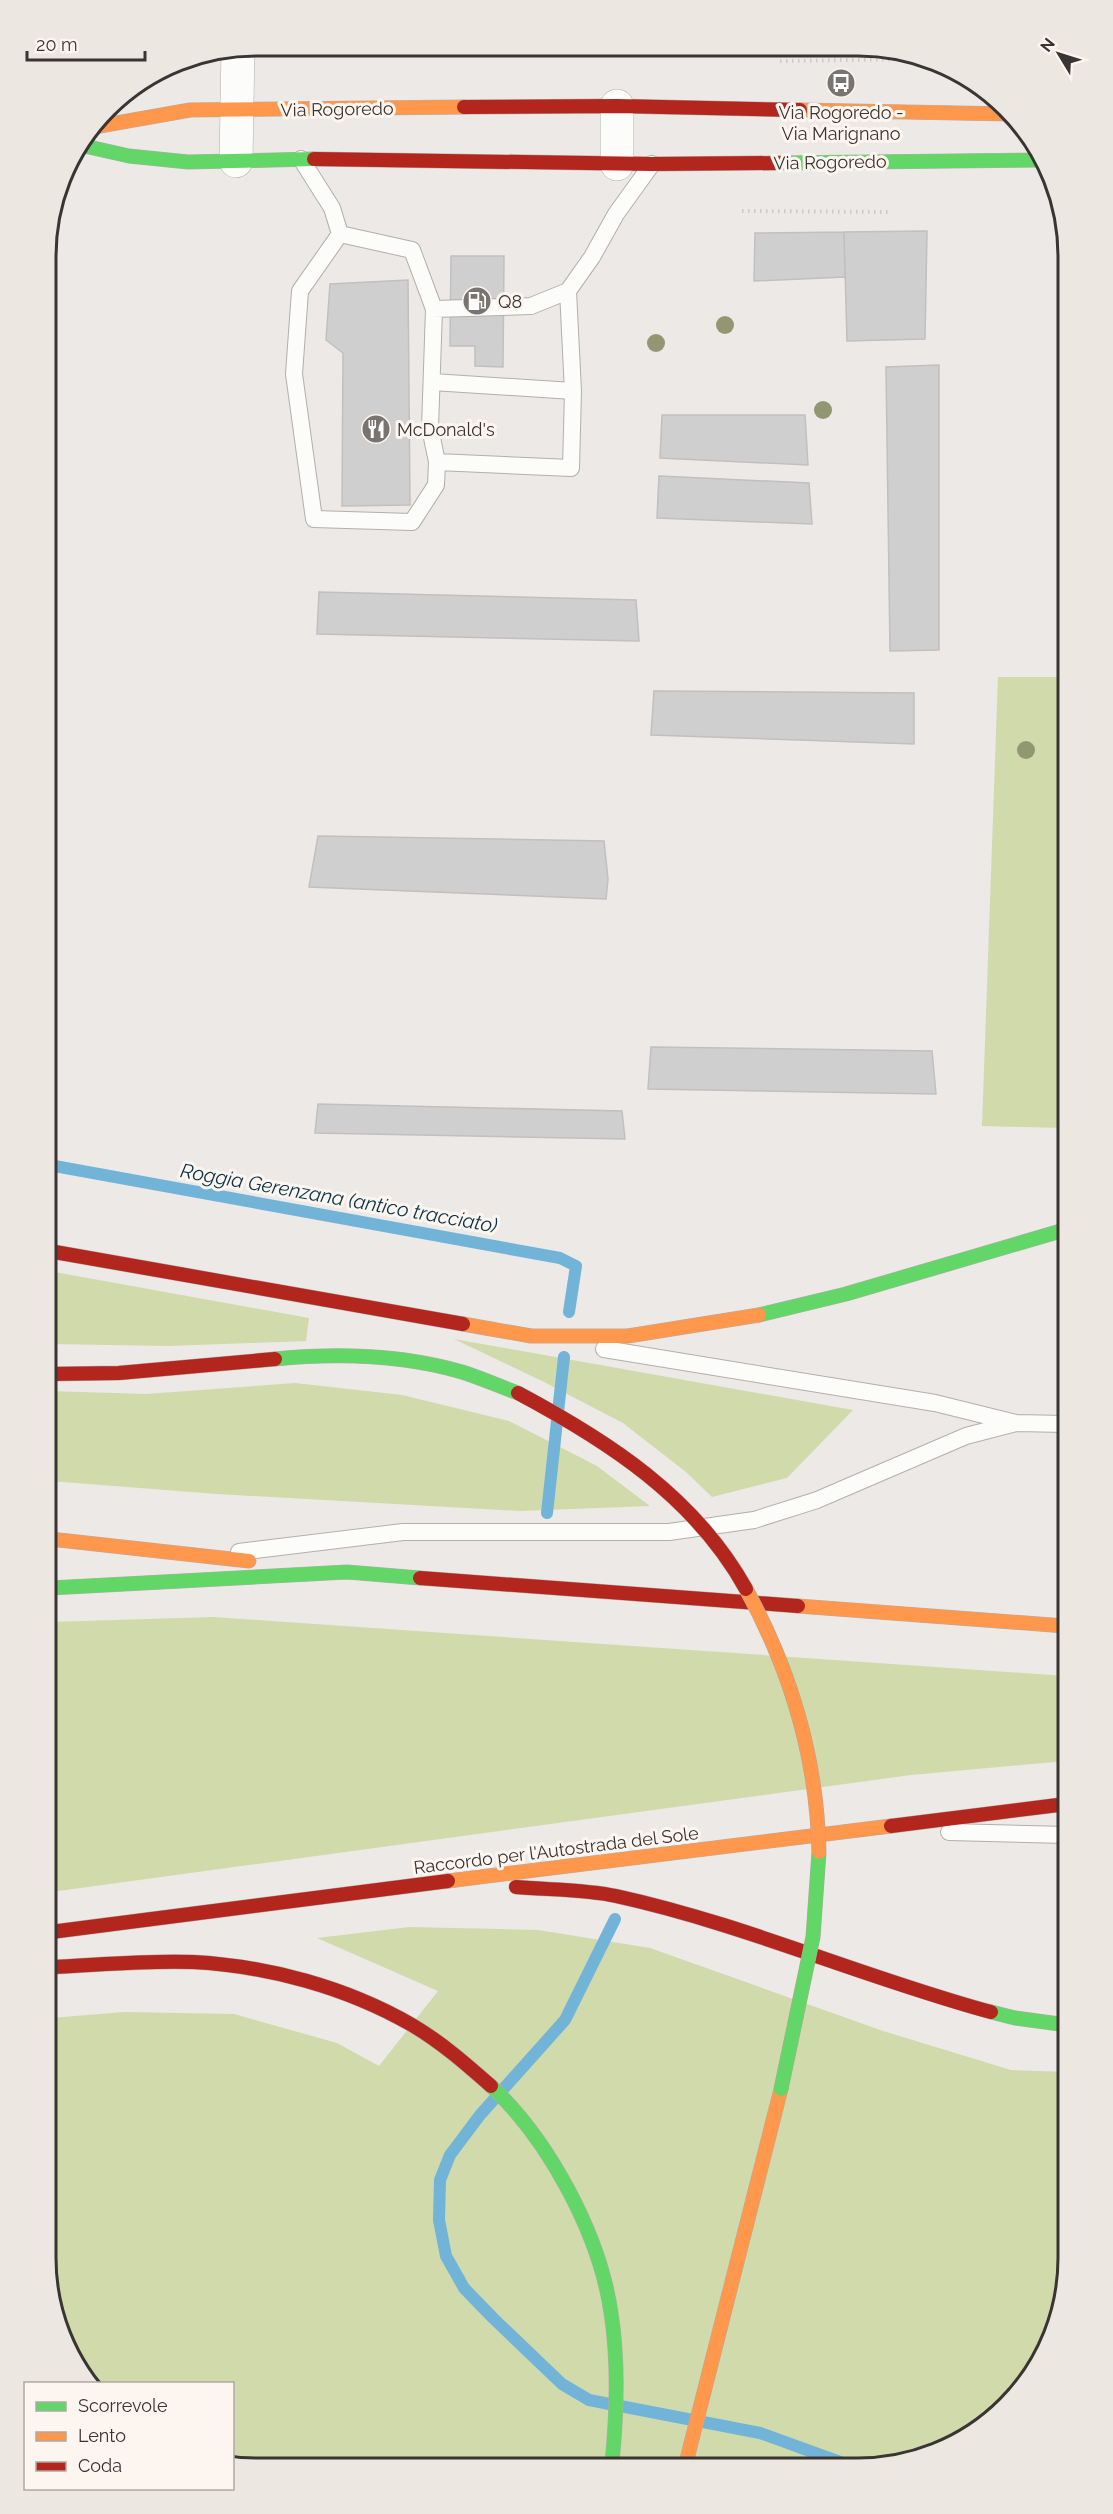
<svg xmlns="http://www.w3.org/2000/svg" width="1113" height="2514" viewBox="0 0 1113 2514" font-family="Raleway,sans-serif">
  <rect width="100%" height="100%" fill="#ece9e6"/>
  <path fill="#d1daab" d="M998,677H1062L1064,1128L982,1126Z
    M49,1271L309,1318L306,1341L169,1346L49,1344Z
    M454,1339L853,1410L787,1478L712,1497L686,1472L623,1423L544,1382Z
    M295,1383L402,1395L509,1421L597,1466L650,1506L520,1511L217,1494L50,1481L49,1391L146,1394Z
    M213,1617L1066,1676V1761L911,1775L51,1892L50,1622Z
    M410,1927L538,1930L650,1948L883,2031L1011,2070L1067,2072L1068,2272L1052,2338L1024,2387L974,2434L912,2462L233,2465L232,2384L88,2383L80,2375L52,2313L51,2018L124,2012L234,2014L337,2043L379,2066L438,1991L317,1938Z"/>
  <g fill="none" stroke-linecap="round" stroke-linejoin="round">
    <path stroke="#72b4d8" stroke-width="12" d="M49,1165L560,1258L576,1266L569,1312
      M547,1513L564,1357
      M615,1919L565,2020L480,2115L450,2155L440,2180L439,2220L446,2256L464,2288L493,2318L562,2384L589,2400L760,2433L840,2462"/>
  </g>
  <path fill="#d0cfcf" stroke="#c1bfc0" stroke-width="1.5" d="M927,231L925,339L847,341L844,232Z
    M844,232L845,277L754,281L755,233Z
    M451,256H504L503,367L475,366V346H450Z
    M408,280L410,505L342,506L343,353L326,340L330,284Z
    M939,365V650L890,651L886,367Z
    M662,415H805L808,465L660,458Z
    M659,476L809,483L812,524L657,518Z
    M319,592L636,600L639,641L317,634Z
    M654,691L914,693V744L651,735Z
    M318,836L604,841L608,879L606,899L309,887Z
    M651,1047L932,1051L936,1094L648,1089Z
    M318,1104L622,1111L625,1139L315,1133Z"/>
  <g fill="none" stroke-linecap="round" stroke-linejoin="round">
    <g stroke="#b2afad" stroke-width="18">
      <path id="lane" d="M301,159L332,208L340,234L412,250L434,309L531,306L568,291L592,257L616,214L652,164
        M340,234L300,291L294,374L314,519L412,522L436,485L437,462
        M434,309L430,428L437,462L571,468L573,391L568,291
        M432,382L573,391
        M604,1349L935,1403L1016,1423L1065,1424
        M239,1552L403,1532H669L754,1520L817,1500L966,1436L1016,1423
        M949,1832L1066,1835"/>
    </g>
    <g stroke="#b2afad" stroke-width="34">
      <path id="street" d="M236,161L238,48
        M617,164V106"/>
    </g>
    <g stroke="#b2afad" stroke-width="15">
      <path id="fast" d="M80,145L129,156L188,162L314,159
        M779,163L1042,160
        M759,1315L846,1294L1064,1230
        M275,1359C336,1353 403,1355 462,1372C481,1378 499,1386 518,1393
        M50,1588L347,1572L420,1578
        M991,2012L1015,2018L1067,2025
        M491,2086C549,2140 600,2235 611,2313C619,2363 617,2413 612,2463"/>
    </g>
    <g stroke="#b2afad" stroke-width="15">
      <path id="slow" d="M800,110L1010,114
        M94,127L190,110L464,107
        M463,1324L531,1336H628L759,1315
        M50,1539L249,1561
        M798,1606L1065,1626
        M448,1881L891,1826
        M686,2463L781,2089"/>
    </g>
    <g stroke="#b2afad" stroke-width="15">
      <path id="jam" d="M464,107L617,106L800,110
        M314,159L652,164L779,163
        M49,1251L463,1324
        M49,1374L119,1373L275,1359
        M420,1578L798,1606
        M891,1826L1066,1804
        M516,1887C549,1890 584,1889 616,1896C744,1924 865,1978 991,2012
        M51,1932L448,1881
        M51,1967C98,1965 146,1960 193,1962C268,1966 346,1987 412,2025C441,2042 466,2064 491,2086"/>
    </g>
    <path stroke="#cdcac9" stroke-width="4" stroke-dasharray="1.5 4.5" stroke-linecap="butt" d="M780,61L919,59
      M742,211L890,212"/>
    <use href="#lane" stroke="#fcfcfb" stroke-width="16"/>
    <use href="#street" stroke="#fcfcfb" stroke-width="33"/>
    <use href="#fast" stroke="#63d668" stroke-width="14"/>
    <use href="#slow" stroke="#ff974d" stroke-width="14"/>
    <use href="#jam" stroke="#b3261e" stroke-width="14"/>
    <g stroke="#b6a49b" stroke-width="15" stroke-linecap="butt">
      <path id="fast-bridge" d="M781,2089L813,1937L819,1852"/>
    </g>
    <g stroke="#b6a49b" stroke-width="15" stroke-linecap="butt">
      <path id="slow-bridge" d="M746,1589C791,1671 817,1757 819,1852"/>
    </g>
    <g stroke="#b6a49b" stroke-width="15" stroke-linecap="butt">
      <path id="jam-bridge" d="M518,1393C608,1441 695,1497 746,1589"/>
    </g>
    <use href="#fast-bridge" stroke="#63d668" stroke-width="14"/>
    <use href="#slow-bridge" stroke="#ff974d" stroke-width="14"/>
    <use href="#jam-bridge" stroke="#b3261e" stroke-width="14"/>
  </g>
  <g fill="#929771">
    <circle cx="725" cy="325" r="9"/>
    <circle cx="656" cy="343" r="9"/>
    <circle cx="823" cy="410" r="9"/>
    <circle cx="1026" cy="750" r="9"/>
  </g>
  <defs>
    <g id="bus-disc" transform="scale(1.5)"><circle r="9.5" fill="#777472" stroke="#fdf6f0"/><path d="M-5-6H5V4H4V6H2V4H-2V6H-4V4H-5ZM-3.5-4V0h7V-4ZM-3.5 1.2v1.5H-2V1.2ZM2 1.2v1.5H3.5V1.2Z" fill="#fff"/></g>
    <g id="fuel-disc" transform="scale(1.5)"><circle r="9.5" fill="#777472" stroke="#fdf6f0"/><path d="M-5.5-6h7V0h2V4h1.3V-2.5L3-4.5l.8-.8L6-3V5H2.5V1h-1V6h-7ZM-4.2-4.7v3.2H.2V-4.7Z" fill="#fff"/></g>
    <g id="restaurant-disc" transform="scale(1.5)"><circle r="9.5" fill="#777472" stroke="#fdf6f0"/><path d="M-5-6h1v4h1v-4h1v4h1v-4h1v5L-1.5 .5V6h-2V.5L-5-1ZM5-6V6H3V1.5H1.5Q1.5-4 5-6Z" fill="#fff"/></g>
  </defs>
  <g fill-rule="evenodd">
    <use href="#bus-disc" x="841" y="83"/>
    <use href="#fuel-disc" x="477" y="301"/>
    <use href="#restaurant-disc" x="376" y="429"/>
  </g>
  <g text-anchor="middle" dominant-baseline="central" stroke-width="6" stroke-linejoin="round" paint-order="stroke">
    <g font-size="18" fill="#383533" stroke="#fdf6f0">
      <text transform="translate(337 109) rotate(-1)">Via Rogoredo</text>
      <text transform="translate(830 162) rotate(-1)">Via Rogoredo</text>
      <text transform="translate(556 1850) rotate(-7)">Raccordo per l'Autostrada del Sole</text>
    </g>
    <g font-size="18" fill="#383533" stroke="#fdf6f0" text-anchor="start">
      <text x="841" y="112" text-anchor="middle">Via Rogoredo -<tspan x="841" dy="21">Via Marignano</tspan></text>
      <text x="498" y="301">Q8</text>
      <text x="397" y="429">McDonald's</text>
    </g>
    <g font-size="20" font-style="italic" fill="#0b354b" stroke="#fdf6f0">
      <text transform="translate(339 1198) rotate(10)">Roggia Gerenzana (antico tracciato)</text>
    </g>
  </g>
  <path d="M0 0H1113V2514H0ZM256 56H858A200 200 0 0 1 1058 256V2258A200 200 0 0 1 858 2458H256A200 200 0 0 1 56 2258V256A200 200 0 0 1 256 56Z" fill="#ede7e1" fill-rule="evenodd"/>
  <path fill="none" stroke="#383533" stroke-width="3" d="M256 56H858A200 200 0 0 1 1058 256V2258A200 200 0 0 1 858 2458H256A200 200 0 0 1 56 2258V256A200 200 0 0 1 256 56Z"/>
  <rect x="24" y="2382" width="210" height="108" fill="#fdf6f0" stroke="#aea9a4" stroke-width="1.5"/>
  <rect x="36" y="2402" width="30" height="9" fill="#63d668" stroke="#aea9a4" stroke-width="1.5"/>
  <text x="78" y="2412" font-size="18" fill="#383533">Scorrevole</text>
  <rect x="36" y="2432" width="30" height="9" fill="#ff974d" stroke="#aea9a4" stroke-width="1.5"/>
  <text x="78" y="2442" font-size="18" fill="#383533">Lento</text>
  <rect x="36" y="2462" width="30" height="9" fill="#b3261e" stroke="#aea9a4" stroke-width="1.5"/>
  <text x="78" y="2472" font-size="18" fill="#383533">Coda</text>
  <g transform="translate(1059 54) rotate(308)" stroke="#fdf6f0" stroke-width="4.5" paint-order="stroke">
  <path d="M0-4.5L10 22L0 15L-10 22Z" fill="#383533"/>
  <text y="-9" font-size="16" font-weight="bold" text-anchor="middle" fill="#383533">N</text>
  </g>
  <path d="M27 51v9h118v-9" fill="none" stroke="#383533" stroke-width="3"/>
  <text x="36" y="51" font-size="18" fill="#383533" stroke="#fdf6f0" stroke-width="4.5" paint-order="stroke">20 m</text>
</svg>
